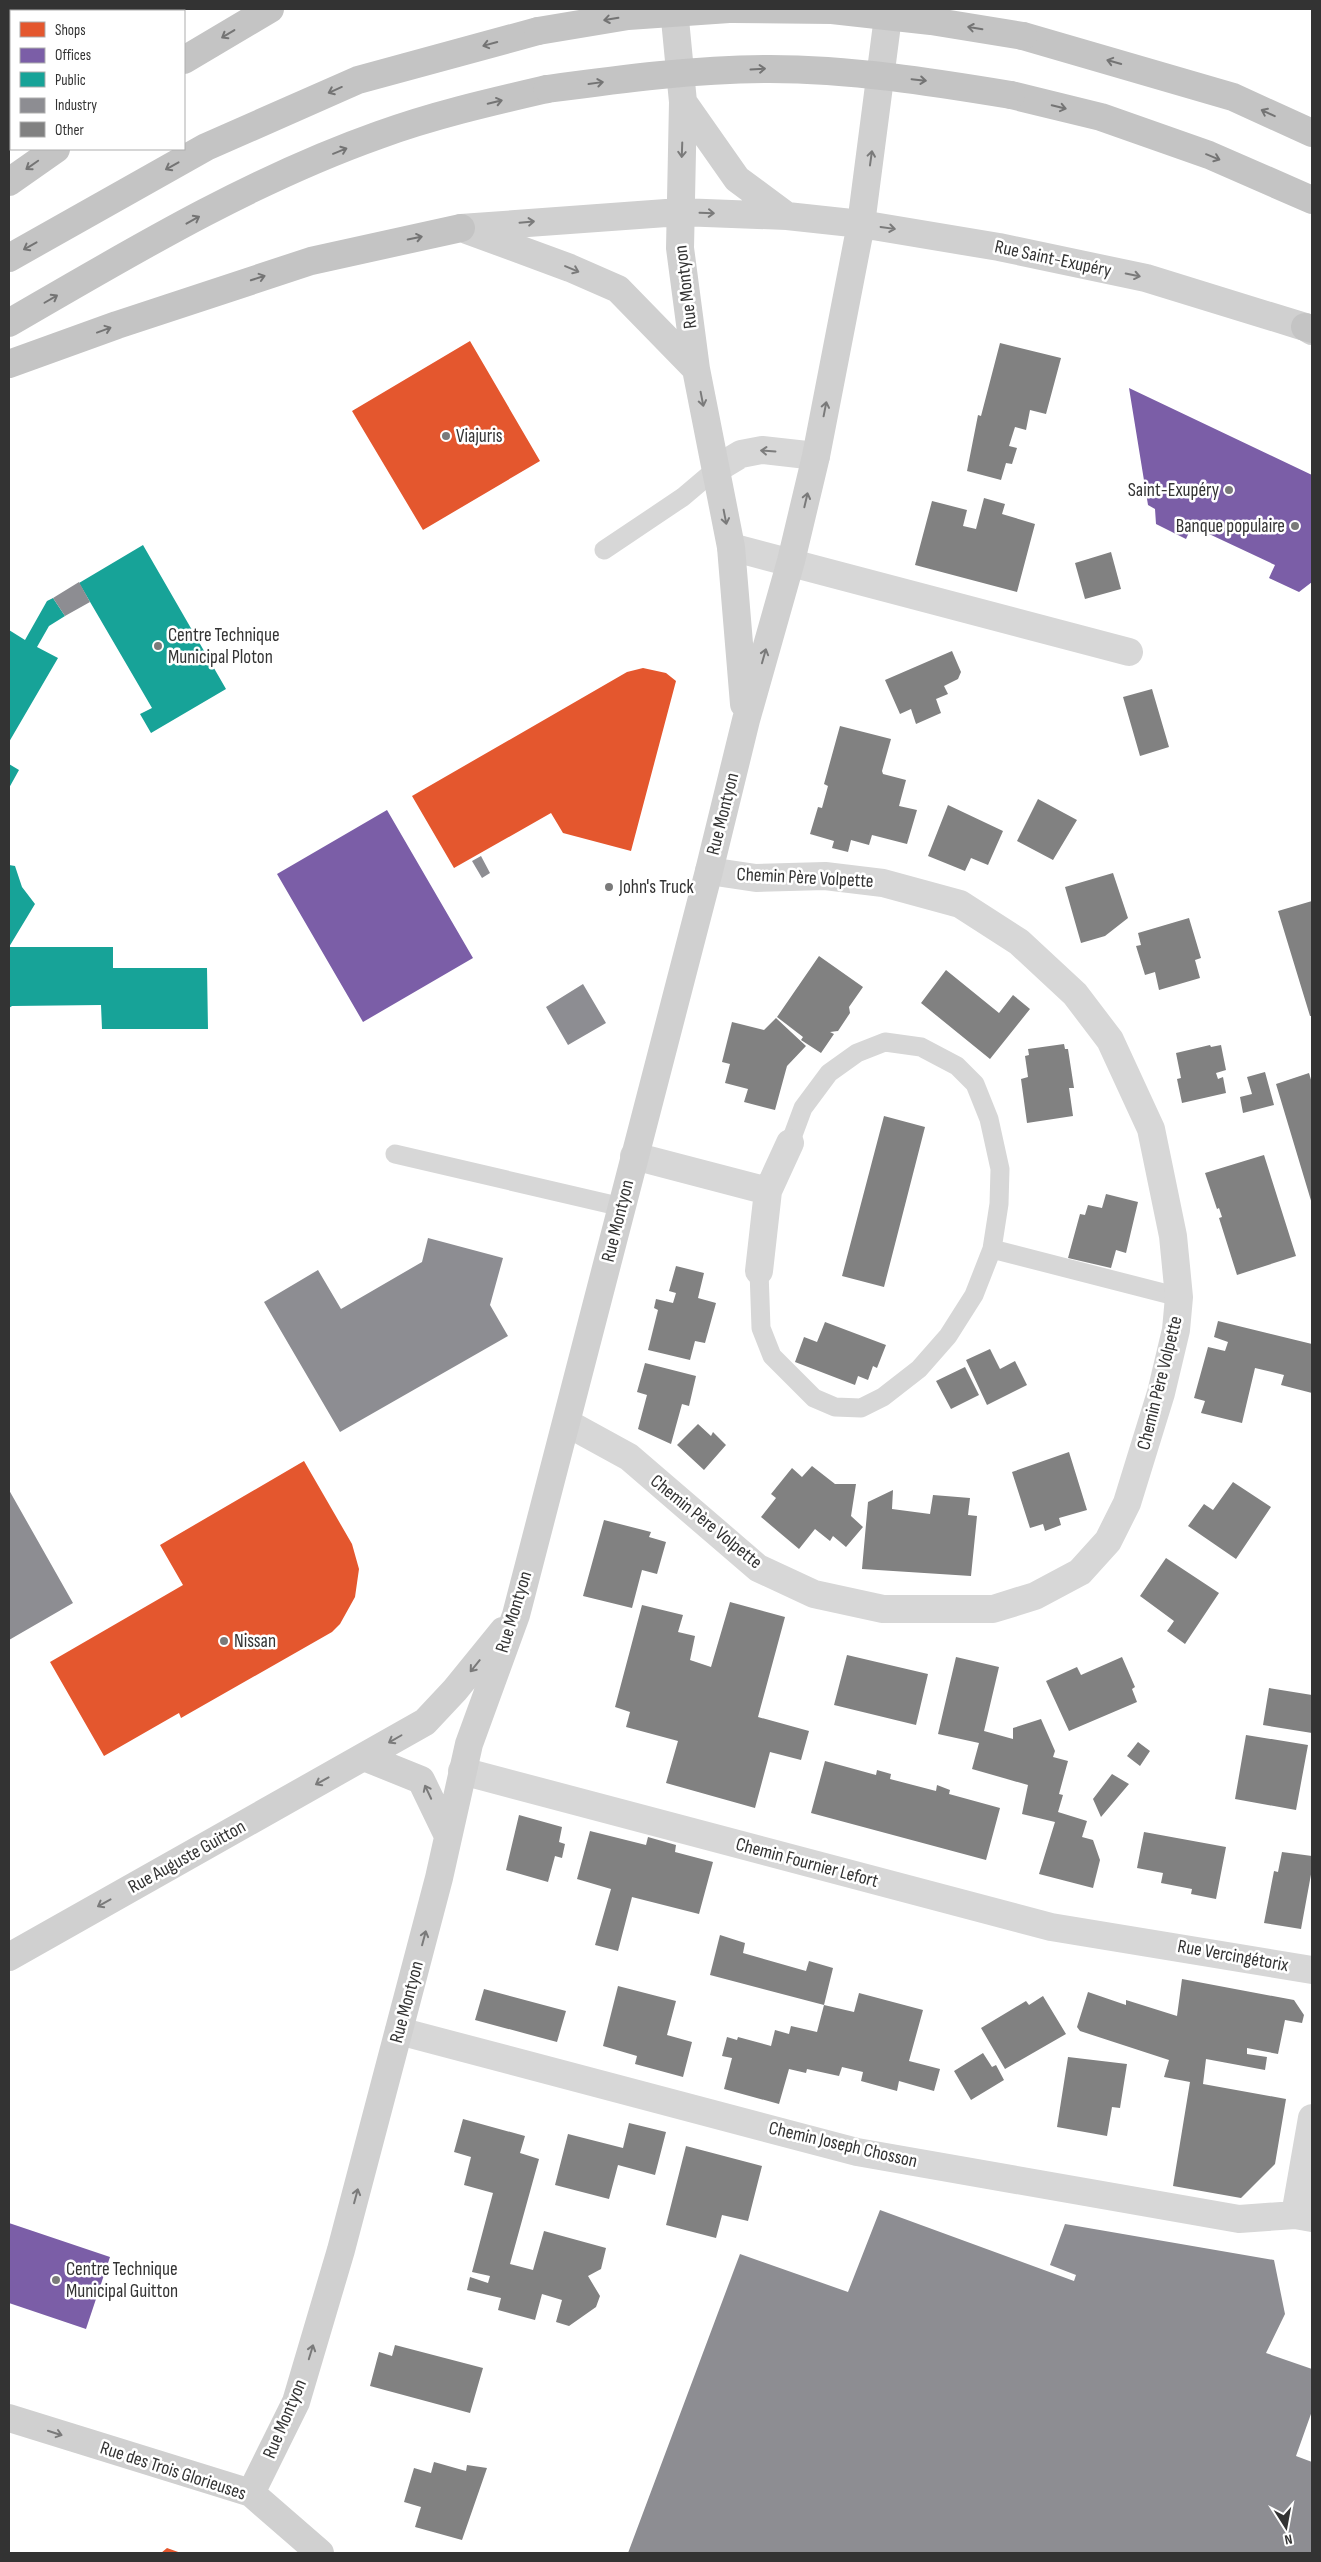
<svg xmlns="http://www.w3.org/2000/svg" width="1321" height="2562" viewBox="0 0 1321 2562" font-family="'Sofia Sans Condensed',sans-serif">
  <rect width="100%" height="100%" fill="#fff"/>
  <path fill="#f1f5ed" d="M9,9H131L126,11H11V96L9,98Z"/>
  <path fill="#e4572e" d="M470,341L540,461L423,530L352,411Z
    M643,668L666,673L676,681L631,851L563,833L551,813L454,868L412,796L627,672Z
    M304,1461L352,1544L359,1569L355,1597L340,1624L332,1632L181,1718L179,1713L104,1756L50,1662L183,1585L160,1545Z
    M167,2548L181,2553H161Z"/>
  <path fill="#7b5ea7" d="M1129,388L1312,475V582L1299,592L1269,578L1275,565L1192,526L1186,539L1156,524L1155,509L1148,505Z
    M387,810L473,958L363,1022L277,874Z
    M9,2223L110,2257L86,2329L9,2303Z"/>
  <path fill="#17a398" d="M143,545L226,689L151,733L140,714L152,708L79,583Z
    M53,598L65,616L49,626L37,647L58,658L9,742V630L25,640L47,601Z
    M9,764L19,770L9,788Z
    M9,865L15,866L22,887L35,904L9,947H113V968H207L208,1029H102L101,1005L12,1006L9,1008Z"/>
  <path fill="#8d8d92" d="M79,582L90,602L65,616L53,598Z
    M481,856L490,873L482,878L472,861Z
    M583,984L606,1023L568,1045L546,1007Z
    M428,1238L503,1258L490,1305L508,1336L340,1432L264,1302L318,1270L341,1309L422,1262Z
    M9,1490L73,1603L9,1640Z
    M880,2210L1074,2281L1076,2275L1050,2265L1065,2224L1274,2260L1285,2314L1266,2353L1312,2369V2411L1296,2456L1312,2462V2553H628L740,2254L848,2292Z"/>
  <path fill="#818181" d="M1000,343L1061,358L1046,414L1030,410L1026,430L1015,427L1009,446L1017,448L1012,464L1006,463L1001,480L967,471L978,415L981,416Z
    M984,498L1005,504L1002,514L1035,524L1017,592L915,565L932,501L967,510L963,526L976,529Z
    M1111,552L1121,589L1085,599L1075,563Z
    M952,651L961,672L958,679L944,686L948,694L936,699L941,713L916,724L911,709L900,714L885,680Z
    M1152,689L1169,747L1140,756L1123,697Z
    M840,726L891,739L882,771L883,774L906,780L899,806L917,810L907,844L872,835L869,845L851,840L848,852L832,848L834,841L810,834L818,807L822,808L828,786L824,784Z
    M1038,799L1077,820L1053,860L1017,841Z
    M948,805L1003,831L988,865L971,858L965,871L928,856Z
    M1113,873L1128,918L1105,936L1081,943L1065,887Z
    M1312,901V1016H1310L1278,911Z
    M1189,918L1201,958L1195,960L1200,978L1159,990L1155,972L1145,975L1136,946L1141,945L1138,933Z
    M819,956L863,987L849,1007L850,1013L838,1031L830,1032L834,1034L821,1053L801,1040L803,1037L777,1017Z
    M946,970L999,1013L1013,995L1030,1009L990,1059L921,1003Z
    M776,1018L806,1046L787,1066L775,1110L744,1102L748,1089L725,1083L730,1064L722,1062L732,1022L764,1030Z
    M1064,1044L1065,1049H1068L1074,1088H1069L1073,1116L1027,1123L1021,1079L1028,1077L1025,1056L1029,1055L1028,1049Z
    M1210,1045L1211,1047L1221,1045L1226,1070L1216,1073L1218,1079L1223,1077L1226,1093L1182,1103L1177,1079L1181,1078L1176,1053Z
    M1265,1072L1274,1105L1243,1113L1240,1097L1252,1094L1247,1077Z
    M1309,1073L1312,1083V1204L1276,1084Z
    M884,1116L925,1127L884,1287L842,1276Z
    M1264,1155L1296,1256L1237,1275L1219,1218L1222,1217L1219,1208L1217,1209L1205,1173Z
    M1106,1194L1138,1202L1126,1253L1116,1250L1111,1268L1068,1258L1080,1214L1085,1215L1088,1205L1102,1208Z
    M676,1266L704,1273L698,1298L716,1303L705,1343L695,1341L690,1360L648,1350L658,1310L654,1308L656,1299L673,1303L676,1293L669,1291Z
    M1218,1321L1312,1344V1393L1281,1385L1284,1375L1255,1368L1242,1423L1201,1413L1205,1401L1194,1398L1208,1347L1225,1351L1228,1342L1214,1337Z
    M825,1322L886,1345L877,1368L873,1366L868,1380L858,1376L855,1385L795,1362L804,1337L817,1342Z
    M990,1349L1000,1369L1015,1361L1027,1385L987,1405L966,1360Z
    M645,1363L696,1376L689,1406L682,1404L671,1444L638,1429L647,1395L637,1392Z
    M965,1367L979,1395L951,1409L936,1381Z
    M698,1424L711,1436L713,1432L726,1445L704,1470L677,1445Z
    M1069,1452L1087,1510L1059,1518L1061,1525L1045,1531L1043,1524L1030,1528L1012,1472Z
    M812,1466L835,1484H856L851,1516L863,1527L846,1547L833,1536L830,1541L815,1529L799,1549L761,1517L776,1498L771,1494L792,1468L802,1477Z
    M1233,1482L1271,1507L1236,1559L1188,1526L1204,1504L1213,1510Z
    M893,1490L892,1509L930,1514L933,1495L970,1498L968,1515L977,1516L971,1576L862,1569L868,1502Z
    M604,1520L651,1532L649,1537L666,1542L657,1574L642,1570L632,1608L583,1596Z
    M1166,1558L1219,1593L1185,1644L1167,1631L1174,1621L1140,1596Z
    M730,1602L785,1617L758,1717L809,1731L801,1760L770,1752L755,1808L666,1783L678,1741L626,1727L630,1712L615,1707L642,1605L683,1615L678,1632L695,1636L690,1660L711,1667Z
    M847,1655L928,1674L916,1725L834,1705Z
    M956,1657L999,1667L984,1731L1013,1739V1728L1041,1719L1055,1751L1053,1757L1068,1761L1059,1794L1063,1795L1058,1812L1087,1821L1082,1837L1093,1840L1100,1860L1093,1888L1039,1874L1055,1822L1022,1814L1028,1785L972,1769L979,1743L938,1734Z
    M1122,1657L1135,1687L1132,1689L1137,1702L1069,1731L1046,1681L1077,1667L1081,1675Z
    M1269,1688L1312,1695V1733L1263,1725Z
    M1246,1735L1308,1745L1296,1810L1235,1799Z
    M1138,1742L1150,1751L1140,1766L1127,1756Z
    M825,1761L876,1775L877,1770L891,1774L890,1779L936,1791L937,1785L950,1790L949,1794L1000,1808L986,1860L811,1813Z
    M1112,1774L1129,1784L1101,1817L1093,1799Z
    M519,1815L562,1827L559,1842L565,1844L562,1858L555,1856L548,1882L506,1870Z
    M590,1831L646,1845L648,1837L676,1845L675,1852L713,1862L699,1914L632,1897L618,1951L595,1945L611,1889L577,1879Z
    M1144,1832L1226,1847L1216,1899L1191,1894L1192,1889L1161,1883L1163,1873L1137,1868Z
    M1282,1852L1312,1856V1869L1301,1929L1264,1923L1274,1871L1278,1872Z
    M720,1935L745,1943L743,1953L806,1971L809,1961L833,1968L824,2005L710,1975Z
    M1182,1979L1294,2000L1304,2015L1302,2023L1285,2020L1278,2054L1247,2048V2054L1267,2057L1265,2070L1206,2059L1203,2084L1286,2099L1275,2164L1241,2198L1173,2186L1190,2082L1164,2077L1169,2060L1080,2031L1077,2027L1088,1992L1126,2005V2000L1177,2016Z
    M618,1986L676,2001L667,2035L692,2042L683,2077L635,2064L637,2056L603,2046Z
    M484,1989L566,2011L557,2042L475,2020Z
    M859,1993L923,2010L909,2061L940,2069L934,2091L899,2081L897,2091L861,2081L863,2072L842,2067L839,2076L807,2069L806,2073L789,2069L779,2104L724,2089L732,2058L722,2056L727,2037L737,2040L738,2037L771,2046L775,2030L789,2034L791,2026L817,2032L824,2005L854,2012Z
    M1043,1996L1066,2034L1005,2069L981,2028L1026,2001L1029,2005Z
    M983,2053L992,2067L996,2065L1004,2080L971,2100L954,2071Z
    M1068,2057L1127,2064L1120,2108L1112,2107L1107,2136L1057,2127Z
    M463,2119L525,2136L520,2153L539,2159L510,2264L533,2270L544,2231L606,2248L601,2269L588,2276L600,2296L596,2307L569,2326L556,2322L562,2300L542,2294L535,2320L498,2310L501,2298L467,2290L470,2277L488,2283L490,2276L472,2272L493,2193L464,2185L471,2157L454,2152Z
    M629,2123L666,2132L655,2175L618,2165L609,2199L555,2185L568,2134L623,2148Z
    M686,2146L762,2166L748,2221L722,2215L716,2238L666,2225Z
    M395,2345L483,2368L470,2413L370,2386L379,2352L392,2356Z
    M434,2462L466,2471L467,2465L487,2468L462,2540L415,2527L421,2507L404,2502L414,2468L431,2473Z"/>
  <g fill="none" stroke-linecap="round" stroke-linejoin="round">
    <path stroke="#d7d7d7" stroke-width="19" d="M604,550L683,497L716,469
      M395,1154L622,1207
      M992,1249L1179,1297
      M759,1271L761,1328L772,1356L814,1398L835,1407L861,1408L883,1397L919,1369L948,1336L974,1295L992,1249L999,1204L1000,1169L989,1119L975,1084L957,1066L921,1047L885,1042L857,1053L829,1073L803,1108L790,1143"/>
    <path stroke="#d7d7d7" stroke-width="28" d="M716,469L741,454L762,450L816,456
      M731,547L1129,652
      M634,1156L768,1191
      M759,1271L768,1191L790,1143
      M567,1423L629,1457L758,1568L814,1594L883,1609H993L1035,1596L1080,1572L1108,1541L1127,1503L1161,1393L1176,1330L1179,1297L1173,1236L1151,1129L1110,1040L1075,994L1019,942L960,904L883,883L825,876L756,878L709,871
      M462,1771L1051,1927L1312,1970
      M399,2031L857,2152L1239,2219L1295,2215L1312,2218
      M1295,2215L1312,2118"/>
    <path stroke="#d0d0d0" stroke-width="28" d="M674,9L683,102L680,248L696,369L731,547L744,704
      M683,102L737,179L787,216
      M461,228L680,212L787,216L861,224L999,247L1146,278L1305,327L1312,331
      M467,230L570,268L618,289L696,369
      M364,1757L421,1780L448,1836
      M9,1957L425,1722L455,1690L503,1631
      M9,2418L251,2493L320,2553
      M251,2493L296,2402L341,2250L439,1878L469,1744L516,1615L709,871L746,720L791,561L816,456L861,224L889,9"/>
    <path stroke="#c4c4c4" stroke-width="28" d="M1023,36L1233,97L1312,133
      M184,60L270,9
      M1011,95L1101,117L1209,155L1312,200
      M9,182L56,149
      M9,258L206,147L358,80L538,31
      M9,323C128,254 249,181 379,135C434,115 491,102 547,89
      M1305,327L1312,329
      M9,364L117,325L311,261L461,228"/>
    <path stroke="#c4c4c4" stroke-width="28" d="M733,9L832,10L931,21L1023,36
      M538,31L628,16L729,9
      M547,89C621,79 696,69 770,69C851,69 932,82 1011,95"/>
  </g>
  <defs><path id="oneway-shaft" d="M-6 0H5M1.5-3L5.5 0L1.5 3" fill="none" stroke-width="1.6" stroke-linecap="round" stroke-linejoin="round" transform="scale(1.25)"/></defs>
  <g stroke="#747474">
    <use href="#oneway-shaft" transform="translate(611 19) rotate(171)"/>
    <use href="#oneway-shaft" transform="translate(975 28) rotate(-171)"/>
    <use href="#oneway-shaft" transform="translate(228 34) rotate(149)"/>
    <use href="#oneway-shaft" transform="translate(490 44) rotate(165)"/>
    <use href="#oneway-shaft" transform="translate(1114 62) rotate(-164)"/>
    <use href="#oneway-shaft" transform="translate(758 69) rotate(-3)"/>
    <use href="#oneway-shaft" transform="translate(919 80) rotate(6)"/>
    <use href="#oneway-shaft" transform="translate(596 83) rotate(-8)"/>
    <use href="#oneway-shaft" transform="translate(335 90) rotate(156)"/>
    <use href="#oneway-shaft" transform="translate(495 102) rotate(-13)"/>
    <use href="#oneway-shaft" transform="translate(1059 107) rotate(14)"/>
    <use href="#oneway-shaft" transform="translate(1268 113) rotate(-155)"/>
    <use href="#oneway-shaft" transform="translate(340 151) rotate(-22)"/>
    <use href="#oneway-shaft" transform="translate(1213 157) rotate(22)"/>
    <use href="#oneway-shaft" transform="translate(32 165) rotate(145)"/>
    <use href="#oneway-shaft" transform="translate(172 166) rotate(151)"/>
    <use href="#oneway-shaft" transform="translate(193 220) rotate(-29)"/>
    <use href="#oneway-shaft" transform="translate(415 238) rotate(-12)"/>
    <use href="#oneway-shaft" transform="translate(30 246) rotate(151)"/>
    <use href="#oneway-shaft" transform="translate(258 278) rotate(-18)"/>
    <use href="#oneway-shaft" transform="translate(51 299) rotate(-30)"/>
    <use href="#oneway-shaft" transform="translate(104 330) rotate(-20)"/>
  </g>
  <g stroke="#7a7a7a">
    <use href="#oneway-shaft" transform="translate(682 150) rotate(92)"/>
    <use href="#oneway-shaft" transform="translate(871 158) rotate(-82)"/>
    <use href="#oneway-shaft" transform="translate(707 213) rotate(2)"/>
    <use href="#oneway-shaft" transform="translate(527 222) rotate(-5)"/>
    <use href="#oneway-shaft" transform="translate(888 228) rotate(8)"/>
    <use href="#oneway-shaft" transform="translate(572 269) rotate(23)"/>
    <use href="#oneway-shaft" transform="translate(1133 275) rotate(12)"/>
    <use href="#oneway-shaft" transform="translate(702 399) rotate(79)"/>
    <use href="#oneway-shaft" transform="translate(825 409) rotate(-79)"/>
    <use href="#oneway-shaft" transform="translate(806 500) rotate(-77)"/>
    <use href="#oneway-shaft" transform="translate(725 517) rotate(79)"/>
    <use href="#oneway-shaft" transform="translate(764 656) rotate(-74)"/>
    <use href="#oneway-shaft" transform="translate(475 1666) rotate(129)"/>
    <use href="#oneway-shaft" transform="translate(395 1739) rotate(150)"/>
    <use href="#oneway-shaft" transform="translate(322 1781) rotate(151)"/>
    <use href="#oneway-shaft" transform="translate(428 1792) rotate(-115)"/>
    <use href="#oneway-shaft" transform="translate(104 1903) rotate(151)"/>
    <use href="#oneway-shaft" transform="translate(424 1938) rotate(-75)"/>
    <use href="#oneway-shaft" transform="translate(356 2196) rotate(-75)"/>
    <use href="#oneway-shaft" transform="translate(311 2352) rotate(-73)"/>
    <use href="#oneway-shaft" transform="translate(55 2433) rotate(18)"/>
  </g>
  <use stroke="#7d7d7d" href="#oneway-shaft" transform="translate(768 451) rotate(-176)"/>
  <g fill="#7a7a7a" stroke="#fff" stroke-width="2">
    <circle cx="446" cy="436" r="5"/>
    <circle cx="1229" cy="490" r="5"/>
    <circle cx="1295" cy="526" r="5"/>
    <circle cx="158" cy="646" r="5"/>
    <circle cx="609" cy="887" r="5"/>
    <circle cx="224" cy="1641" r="5"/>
    <circle cx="56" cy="2280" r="5"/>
  </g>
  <g text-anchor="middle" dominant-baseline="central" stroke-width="5" stroke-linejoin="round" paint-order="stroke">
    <g font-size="19" fill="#333" stroke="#fff">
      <text transform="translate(1053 259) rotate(12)">Rue Saint-Exupéry</text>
      <text transform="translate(686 287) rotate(-97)">Rue Montyon</text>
      <text transform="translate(723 814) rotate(-76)">Rue Montyon</text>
      <text transform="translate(805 878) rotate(3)">Chemin Père Volpette</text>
      <text transform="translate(618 1221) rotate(-76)">Rue Montyon</text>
      <text transform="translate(1160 1383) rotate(-76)">Chemin Père Volpette</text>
      <text transform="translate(706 1522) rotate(39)">Chemin Père Volpette</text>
      <text transform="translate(514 1612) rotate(-73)">Rue Montyon</text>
      <text transform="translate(187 1857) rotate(-29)">Rue Auguste Guitton</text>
      <text transform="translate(807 1863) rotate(15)">Chemin Fournier Lefort</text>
      <text transform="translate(1233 1956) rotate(10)">Rue Vercingétorix</text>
      <text transform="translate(407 2002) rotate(-75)">Rue Montyon</text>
      <text transform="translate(843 2145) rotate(13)">Chemin Joseph Chosson</text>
      <text transform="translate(285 2419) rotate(-67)">Rue Montyon</text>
      <text transform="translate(173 2471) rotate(18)">Rue des Trois Glorieuses</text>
    </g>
    <g font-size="19" fill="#333" stroke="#fff" text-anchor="start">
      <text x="456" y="436">Viajuris</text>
      <text x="1219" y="490" text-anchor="end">Saint-Exupéry</text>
      <text x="1285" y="526" text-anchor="end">Banque populaire</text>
      <text x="168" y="635">Centre Technique<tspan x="168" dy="22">Municipal Ploton</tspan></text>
      <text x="619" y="887">John's Truck</text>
      <text x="234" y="1641">Nissan</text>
      <text x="66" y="2269">Centre Technique<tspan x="66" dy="22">Municipal Guitton</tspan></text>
    </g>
  </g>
  <rect width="1321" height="2562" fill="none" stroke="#333333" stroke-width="20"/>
  <rect x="10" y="10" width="175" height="140" fill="#ffffff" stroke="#adadad"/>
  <rect x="20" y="22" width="25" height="15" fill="#e4572e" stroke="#adadad"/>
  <text x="55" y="35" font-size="15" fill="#333333">Shops</text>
  <rect x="20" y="48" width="25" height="15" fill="#7b5ea7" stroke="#adadad"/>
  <text x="55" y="60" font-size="15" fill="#333333">Offices</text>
  <rect x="20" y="72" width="25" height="15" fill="#17a398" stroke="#adadad"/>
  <text x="55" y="85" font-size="15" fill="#333333">Public</text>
  <rect x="20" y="98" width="25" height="15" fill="#8d8d92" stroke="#adadad"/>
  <text x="55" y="110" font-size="15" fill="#333333">Industry</text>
  <rect x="20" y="122" width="25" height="15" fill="#818181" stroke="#adadad"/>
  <text x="55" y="135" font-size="15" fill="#333333">Other</text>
  <g transform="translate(1286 2527) rotate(169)" stroke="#ffffff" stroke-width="4" paint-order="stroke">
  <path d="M0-4L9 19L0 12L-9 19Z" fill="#333333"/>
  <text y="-8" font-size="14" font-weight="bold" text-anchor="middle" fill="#333333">N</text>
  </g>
</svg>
